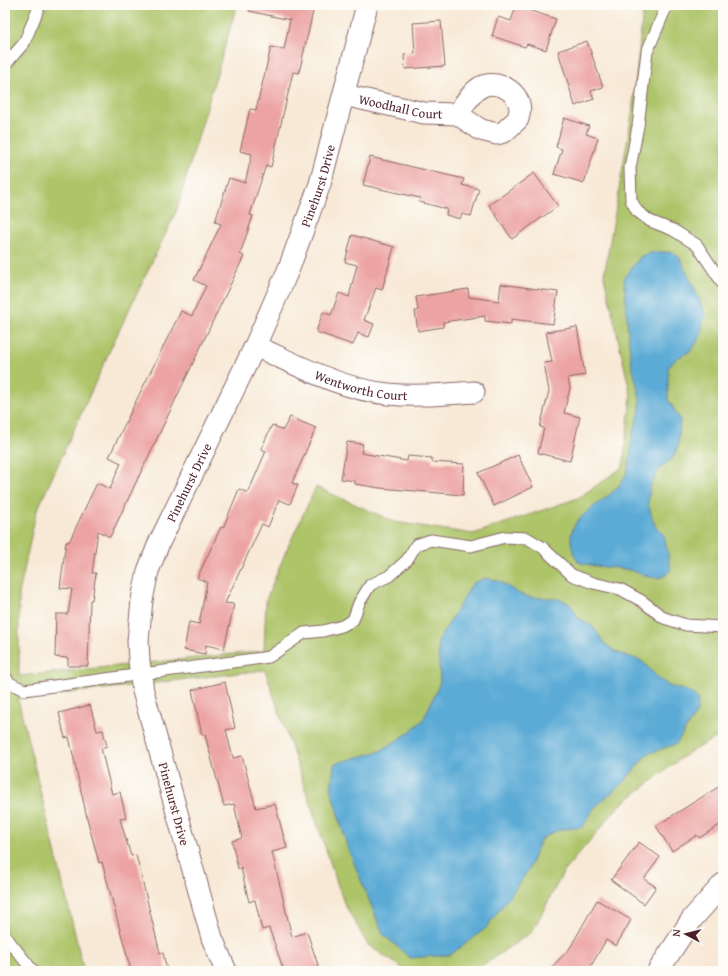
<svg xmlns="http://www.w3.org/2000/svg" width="728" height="976" viewBox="0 0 728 976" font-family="'Gentium Book Plus',serif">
  <rect width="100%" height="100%" fill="#fdfcf7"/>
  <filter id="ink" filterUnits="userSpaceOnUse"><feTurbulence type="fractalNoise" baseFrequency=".025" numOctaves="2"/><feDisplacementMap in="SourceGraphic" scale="8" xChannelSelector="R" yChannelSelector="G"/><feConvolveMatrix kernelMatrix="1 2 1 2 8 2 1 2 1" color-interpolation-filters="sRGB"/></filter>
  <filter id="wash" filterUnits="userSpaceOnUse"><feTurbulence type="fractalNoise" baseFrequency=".012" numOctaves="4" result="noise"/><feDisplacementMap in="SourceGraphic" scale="16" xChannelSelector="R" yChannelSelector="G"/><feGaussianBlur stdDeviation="0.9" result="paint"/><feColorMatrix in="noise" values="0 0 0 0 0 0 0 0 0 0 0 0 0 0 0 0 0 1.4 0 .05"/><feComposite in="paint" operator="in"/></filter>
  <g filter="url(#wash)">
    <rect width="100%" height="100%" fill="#f8e9d6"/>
    <path fill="#adc469" stroke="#7c724a" d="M5,5H237L176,212L115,339L36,513L19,594V676L264,651L266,600L286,551L316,487L395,522L473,534L578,498L623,467L631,396L604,276L632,114L643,11L645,5H723V734L688,753L619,806L564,871L532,932L474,971H407L368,945L344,903L265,670L18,699L84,971H5Z"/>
    <path fill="#5cabd6" stroke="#536580" d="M654,252H673L680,258L698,296L705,314L700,337L691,351L677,358L668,368V399L680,420L678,447L672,459L661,467L650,486L648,504L655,526L664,535L671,569C660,587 641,572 625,569C609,567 594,567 578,562C551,513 608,510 625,476C631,465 630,450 632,437C633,428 639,418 640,408C641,393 635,380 632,366C627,337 627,308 624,278L641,256Z
      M486,578C491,579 496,580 501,582C508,586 514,592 522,595C542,602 570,590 577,617L593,627L604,643L616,652L642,661L657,677L669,686L690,692L698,699L697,712L676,744L647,754L625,781L594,808L583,827L558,830L541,839L528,871L486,928L450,955L410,958L383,934L347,846L331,790L334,764L380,751L410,732L423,720L437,690L440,681L438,641L473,583Z"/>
    <g id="blocks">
      <path fill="#eca3a2" d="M250,5H306L314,7L299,73L293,72L271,167L266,165L250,215L253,216L240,254L244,256L110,537L98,531L92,573H96L92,600H90L88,666H68V658L55,657L56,614H68L72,589L60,588L66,542H69L97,483L110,489L121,463L109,457L136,401L181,311L192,316L206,286L194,280L221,224L215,222L229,178L245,183L252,154L240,151L250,109L256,110L271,47L284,50L290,20L249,11Z
        M516,6L556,19L546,50L527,44L525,47L492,36L498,17L511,21Z
        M441,21L445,66L405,69L404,55L415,54L413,23Z
        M587,41L603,87L591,91L594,99L575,106L558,51Z
        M564,118L589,126L586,134L598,138L584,183L554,174L562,149L556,147Z
        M370,157L464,179L462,185L479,189L471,216L462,214L460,219L446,215L447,209L419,202L420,198L363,185Z
        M534,173L558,206L512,239L489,205Z
        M352,235L394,247L382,290L376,288L364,320L374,324L369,337L358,333L353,345L316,332L323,312L331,315L339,293L349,297L357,265L345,262Z
        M501,284L558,292L553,324L511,319V324L485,321V316L443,322V327L418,331L415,311H418L416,297L468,289L469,297L499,301Z
        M577,327L585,375L568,378L570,388L564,413L580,417L570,461L538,453L544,428L540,427L549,391L544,363L552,362L546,332Z
        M290,417L316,428L292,483L298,485L290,504L279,500L268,527L262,524L225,603L234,604L224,649L206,645L205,654L184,650L189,622L199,624L207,582L197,578L221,527L223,528L239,489L248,493L266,451L261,449L272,425L283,430Z
        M347,442L363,444L361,453L407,461L408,456L432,458V462L464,464L463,495L380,488L355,484V481L341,479Z
        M518,455L533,487L494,506L478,473Z
        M225,682L235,728L226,730L233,758L242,756L256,808L275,804L283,834L287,848L272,852L292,937L307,932L320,971H284L269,928L262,930L255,900L249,902L241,868L238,869L232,841L242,838L234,804L224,806L205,735H202L192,690Z
        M90,705L97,731L103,730L107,746L101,748L112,794L120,792L126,818L120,819L131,856L136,855L160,953H163L167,971H131L102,862L99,863L87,818L69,737L65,738L59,713Z
        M723,784V823L699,838L697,835L672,851L656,826Z
        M639,842L660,857L644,879L656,887L644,904L611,880Z
        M597,900L631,920L616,946L606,940L588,971H548L570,948Z"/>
    </g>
  </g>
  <g filter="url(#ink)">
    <use href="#blocks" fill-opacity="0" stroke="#876667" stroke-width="1"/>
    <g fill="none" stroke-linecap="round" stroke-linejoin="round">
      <g stroke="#876667" stroke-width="13">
        <path id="lane" d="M667,5L647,52L638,126L630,168L631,200L637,211L650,221L673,230L697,245L723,284
          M5,65L24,43L40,5
          M5,677L10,683L24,690L269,657L304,633L323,631L342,626L353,620L359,603L370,585L389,576L407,560L416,545L431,540L471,546L505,537L527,538L542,547L572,575L593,583L620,589L642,601L664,618L686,625L723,627
          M5,936L33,971"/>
      </g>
      <g stroke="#876667" stroke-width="23">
        <g id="street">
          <path id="s1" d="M344,95L424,113L457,114L481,130L497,134L504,132L518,119C519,115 521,109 519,104C515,88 493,79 479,88C470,94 464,105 457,114"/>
          <path id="s2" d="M255,346C298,365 340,389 388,394C416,397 445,394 474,392"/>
          <path id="s3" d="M226,971L212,938L143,691L139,661L138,641L142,600L148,571L159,543L255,346L289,268L320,184L367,5"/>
          <path d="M658,971L692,919L723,884"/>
        </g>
      </g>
      <use href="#lane" stroke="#fff" stroke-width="11"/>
      <use href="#street" stroke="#fff" stroke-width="21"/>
    </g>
  </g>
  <g text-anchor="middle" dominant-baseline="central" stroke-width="4" stroke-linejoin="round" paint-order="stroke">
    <g font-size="13" fill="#4a1f2b" stroke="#fdfcf7">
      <text stroke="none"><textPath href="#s1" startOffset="58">Woodhall Court</textPath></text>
      <text stroke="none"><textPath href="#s3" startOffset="835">Pinehurst Drive</textPath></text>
      <text stroke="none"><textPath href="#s2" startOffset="114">Wentworth Court</textPath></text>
      <text stroke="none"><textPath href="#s3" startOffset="511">Pinehurst Drive</textPath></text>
      <text transform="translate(174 804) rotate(75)">Pinehurst Drive</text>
    </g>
  </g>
  <rect width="728" height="976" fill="none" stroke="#fdfcf7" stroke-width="20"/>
  <g transform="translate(686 934) rotate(277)" stroke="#fdfcf7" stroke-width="3" paint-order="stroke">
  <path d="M0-3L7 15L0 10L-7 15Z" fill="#4a1f2b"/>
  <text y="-6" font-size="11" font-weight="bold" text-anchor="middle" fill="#4a1f2b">N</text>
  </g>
</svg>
